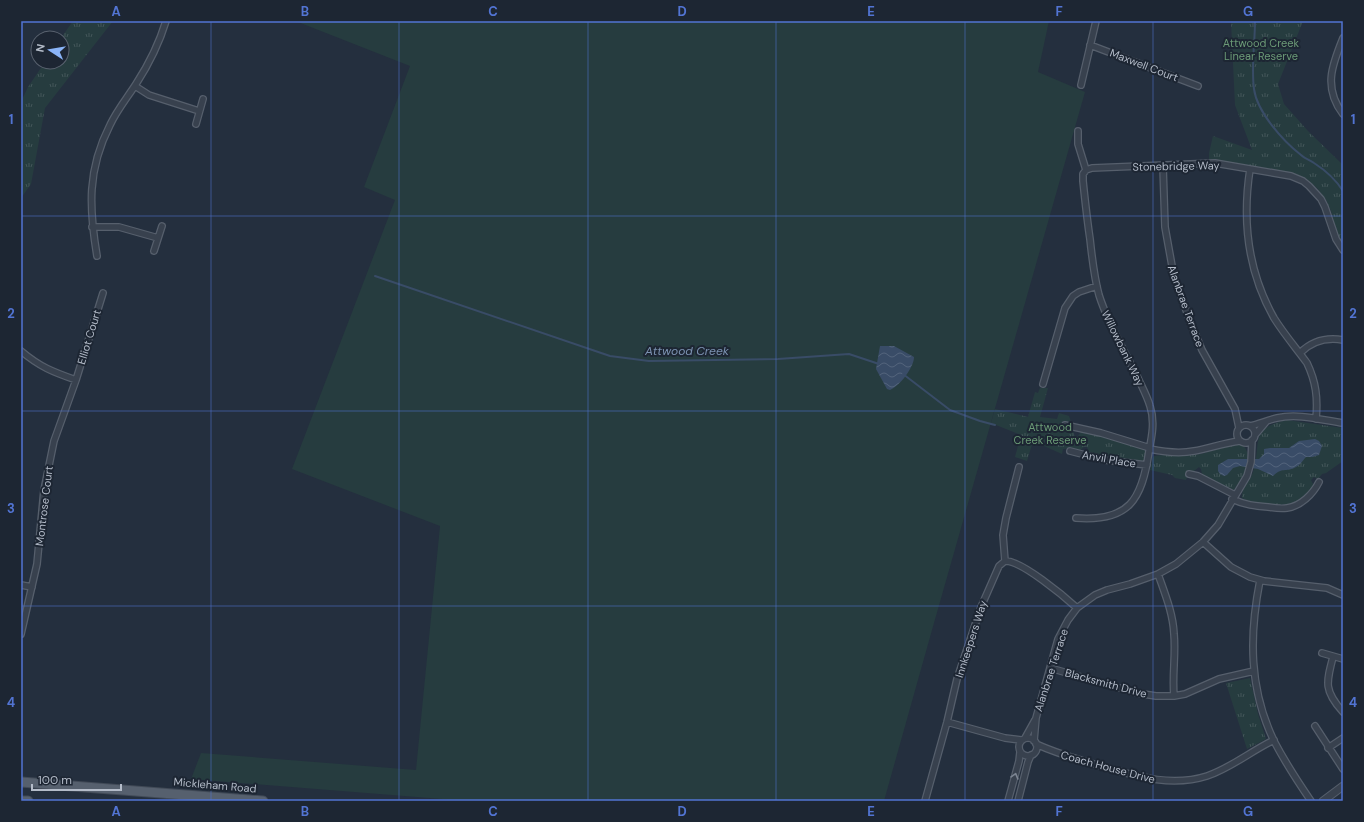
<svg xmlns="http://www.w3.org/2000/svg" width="1364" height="822" viewBox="0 0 1364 822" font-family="'DM Sans',sans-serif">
  <defs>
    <pattern id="park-tufts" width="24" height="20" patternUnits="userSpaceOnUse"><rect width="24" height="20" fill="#263c3f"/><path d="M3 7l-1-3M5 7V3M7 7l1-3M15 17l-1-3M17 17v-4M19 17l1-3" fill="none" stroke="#435659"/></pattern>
    <pattern id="water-waves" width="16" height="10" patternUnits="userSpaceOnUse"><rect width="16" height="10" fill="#394c67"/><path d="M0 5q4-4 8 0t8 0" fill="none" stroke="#53647b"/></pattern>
  </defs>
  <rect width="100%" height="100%" fill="#242f3e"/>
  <path fill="#263c3f" d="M298,21H1049L1038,72L1085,92L932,630L884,801H467L191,779L201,753L416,770L440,526L292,469L395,200L364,187L410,66L298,22Z"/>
  <path fill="url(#park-tufts)" d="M73,21H113L45,108L31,184L21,198V102L28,87L45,62H62L61,38Z
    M1231,21H1303L1278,84L1284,104L1308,131L1343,165V244L1337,233L1331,211L1326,200L1317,188L1305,178L1289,172L1209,159V153L1213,136L1252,150L1235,105Z
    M1040,388H1048L1040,417L1057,419L1059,413L1069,416L1071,422L1066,425V428L1072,430L1075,436H1078L1081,432L1084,431L1137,446L1147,451L1145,462H1121L1089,453L1087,447H1084L1079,451L1071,448L1063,449L1062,454L1033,441L1027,461L1015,457L1021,435L991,423L995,409L1028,417L1035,392L1038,393Z
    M1287,420L1343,428V461L1326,473L1322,474L1318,479L1314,477L1311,480L1314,486C1311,494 1298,502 1289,504C1278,506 1252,504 1242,498C1241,488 1250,481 1253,472C1262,445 1248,428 1287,420Z
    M1238,444L1243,445C1256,461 1243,477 1233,491L1204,478L1202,474L1201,469L1199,467L1194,471L1189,472L1186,480L1175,478L1172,475L1150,470L1153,457C1157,454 1185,455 1193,455C1208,454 1222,446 1238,444Z
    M1250,678L1258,714L1266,739L1247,749L1226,683Z"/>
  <path fill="url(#water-waves)" d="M880,346H894L914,357C914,367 900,386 890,390L887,389L876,369Z
    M1315,439L1319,441L1322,446L1319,455L1312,457H1306C1302,461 1300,466 1294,468C1286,472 1282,467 1273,476L1258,469L1240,466L1233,468L1227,475L1224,476L1220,474L1218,471V465L1228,459H1259L1264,454V449L1270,448H1289L1299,441Z"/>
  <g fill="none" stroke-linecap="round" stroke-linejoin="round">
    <path stroke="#394c67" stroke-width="2" d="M1255,21C1255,43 1251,67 1254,89C1257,112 1283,141 1301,155C1305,159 1310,160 1314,163C1325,170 1336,180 1343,191
      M375,276L610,356L649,361L778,359L849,354L879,364
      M903,374L950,410L980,421L995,425"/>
    <g stroke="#565f6c" stroke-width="8">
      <path id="minor" d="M1343,38C1332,65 1323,88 1343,114
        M1090,45L1198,86
        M1081,85L1096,21
        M135,86L149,95L199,111
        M196,124L203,99
        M1163,166L1165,227L1174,277L1190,321L1202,350L1235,409L1239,428
        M1250,169C1242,221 1248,272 1274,318C1284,334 1296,348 1307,363C1316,382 1318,398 1316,419
        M1086,170L1092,168L1215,163L1291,176L1303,181L1309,186L1321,199L1325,207L1336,239L1343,250
        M92,227H119L158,238
        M154,251L162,226
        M97,256C89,208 87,170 110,125C117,110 127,98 136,84C149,64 159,44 166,21
        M21,351C40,367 53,372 76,380
        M1300,353C1312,341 1326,337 1343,340
        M1043,384L1065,308L1073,296L1079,292L1097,286
        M1065,425L1101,433L1150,448
        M1237 434a9 9 0 1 1 18 0a9 9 0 1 1-18 0Z
        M1250,426C1259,424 1268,420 1277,418C1298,413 1322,420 1343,423
        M1255,435L1266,422
        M1150,449C1164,452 1179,454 1194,451C1210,448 1224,443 1240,441
        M1070,451L1105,460L1147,465
        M1189,474L1198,476L1235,495
        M1232,499C1245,505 1255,506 1268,507C1274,508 1281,509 1287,508C1301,506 1313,494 1319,482
        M1076,518C1129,522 1142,500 1149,451C1152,436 1155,421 1150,406C1147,396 1142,387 1138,378C1125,352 1108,324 1099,295C1094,277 1092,258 1090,239C1087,219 1085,200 1083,181V174L1086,170L1078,144V131
        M1203,542L1231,567L1250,577L1264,581L1327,588L1343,595
        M1005,561L1003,535L1006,518L1019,467
        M1005,561C1021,560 1065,597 1077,608
        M1158,574C1165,594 1173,613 1174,634C1176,655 1172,675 1174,696
        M1260,580C1249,636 1249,689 1274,741C1285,762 1298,782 1311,801
        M21,585L32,587
        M21,634L37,564L44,490L54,441L76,380L103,293
        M1322,653L1343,659
        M1333,657C1326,683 1324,691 1343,712
        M1050,668L1137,693L1156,696H1174L1185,694L1219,679L1254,671
        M947,722L1005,738L1021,740
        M1315,726L1343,769
        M1019 747a9 9 0 1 1 18 0a9 9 0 1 1-18 0Z
        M1025,738L1035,720
        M1034,741L1036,718L1058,639L1068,620L1077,608L1095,595L1107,590L1130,584L1158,574L1176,564L1203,542L1218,525L1247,476L1251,462L1252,440
        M1036,744C1056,753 1076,759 1097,765C1133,775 1169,788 1207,776C1231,768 1251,751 1274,740
        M1328,748L1343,738
        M925,801L947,722L957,679L981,607L999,566L1005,561
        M1008,801L1019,761L1020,752
        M1018,801L1028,762L1031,755"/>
    </g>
    <g stroke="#565f6c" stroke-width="9">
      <path id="tertiary" d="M1323,801L1343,786"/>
    </g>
    <g stroke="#414a57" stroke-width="11">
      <path id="primary" d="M21,782L263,801
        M21,801H28"/>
    </g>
    <use href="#minor" stroke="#38414e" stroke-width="5.5"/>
    <use href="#tertiary" stroke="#38414e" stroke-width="7"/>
    <use href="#primary" stroke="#56606e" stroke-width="9"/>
  </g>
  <defs><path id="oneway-chevron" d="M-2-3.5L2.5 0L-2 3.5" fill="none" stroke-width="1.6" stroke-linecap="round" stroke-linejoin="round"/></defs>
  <use stroke="#7c8592" href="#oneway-chevron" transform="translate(1015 776) rotate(-74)"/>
  <path fill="none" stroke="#5274d3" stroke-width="1" stroke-opacity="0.55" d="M211,21V801M399,21V801M588,21V801M776,21V801M965,21V801M1153,21V801M21,216H1343M21,411H1343M21,606H1343"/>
  <g text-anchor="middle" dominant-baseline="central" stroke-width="4" stroke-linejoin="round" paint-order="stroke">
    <g font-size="11" fill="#6b9a76" stroke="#1d2633">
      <text x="1261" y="43">Attwood Creek<tspan x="1261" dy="13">Linear Reserve</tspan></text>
      <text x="1050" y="427">Attwood<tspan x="1050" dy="13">Creek Reserve</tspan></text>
    </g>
    <g font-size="11" fill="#b4bcc9" stroke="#1d2633">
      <text transform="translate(1144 65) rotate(21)">Maxwell Court</text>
      <text transform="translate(1176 166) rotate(-1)">Stonebridge Way</text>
      <text transform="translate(1186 306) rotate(70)">Alanbrae Terrace</text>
      <text transform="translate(89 337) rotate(-73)">Elliot Court</text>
      <text transform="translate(1123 348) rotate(64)">Willowbank Way</text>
      <text transform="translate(1109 459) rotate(10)">Anvil Place</text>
      <text transform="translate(44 506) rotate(-83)">Montrose Court</text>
      <text transform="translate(971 639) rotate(-72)">Innkeepers Way</text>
      <text transform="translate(1051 670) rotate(-72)">Alanbrae Terrace</text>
      <text transform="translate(1106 683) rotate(15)">Blacksmith Drive</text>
      <text transform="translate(1108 767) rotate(15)">Coach House Drive</text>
      <text transform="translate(215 785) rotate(5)">Mickleham Road</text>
    </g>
    <g font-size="12" font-style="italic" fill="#7c92b1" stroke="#1d2633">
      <text x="687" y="351">Attwood Creek</text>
    </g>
  </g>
  <rect width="1364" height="822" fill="none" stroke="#1d2633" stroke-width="44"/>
  <g transform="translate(50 50) rotate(282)"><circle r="19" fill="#1d2633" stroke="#59626f"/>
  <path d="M0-3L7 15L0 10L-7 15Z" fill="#8ab4f8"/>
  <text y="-6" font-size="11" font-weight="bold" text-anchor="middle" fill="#b4bcc9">N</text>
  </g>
  <path d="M32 784v6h89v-6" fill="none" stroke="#b4bcc9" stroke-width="2"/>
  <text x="38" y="784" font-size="12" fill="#b4bcc9" stroke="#1d2633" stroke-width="3" paint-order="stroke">100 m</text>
  <rect x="22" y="22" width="1320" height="778" fill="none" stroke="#5274d3" stroke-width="1.5"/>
  <g font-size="13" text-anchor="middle" font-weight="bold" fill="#5274d3">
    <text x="116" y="16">A</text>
    <text x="305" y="16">B</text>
    <text x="493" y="16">C</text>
    <text x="682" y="16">D</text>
    <text x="871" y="16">E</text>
    <text x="1059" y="16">F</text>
    <text x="1248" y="16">G</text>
    <text x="11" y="124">1</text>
    <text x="1353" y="124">1</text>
    <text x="11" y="318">2</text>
    <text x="1353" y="318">2</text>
    <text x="11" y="513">3</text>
    <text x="1353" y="513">3</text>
    <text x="11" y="707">4</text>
    <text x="1353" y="707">4</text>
    <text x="116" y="816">A</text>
    <text x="305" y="816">B</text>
    <text x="493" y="816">C</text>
    <text x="682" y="816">D</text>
    <text x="871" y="816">E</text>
    <text x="1059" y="816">F</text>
    <text x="1248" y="816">G</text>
  </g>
</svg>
